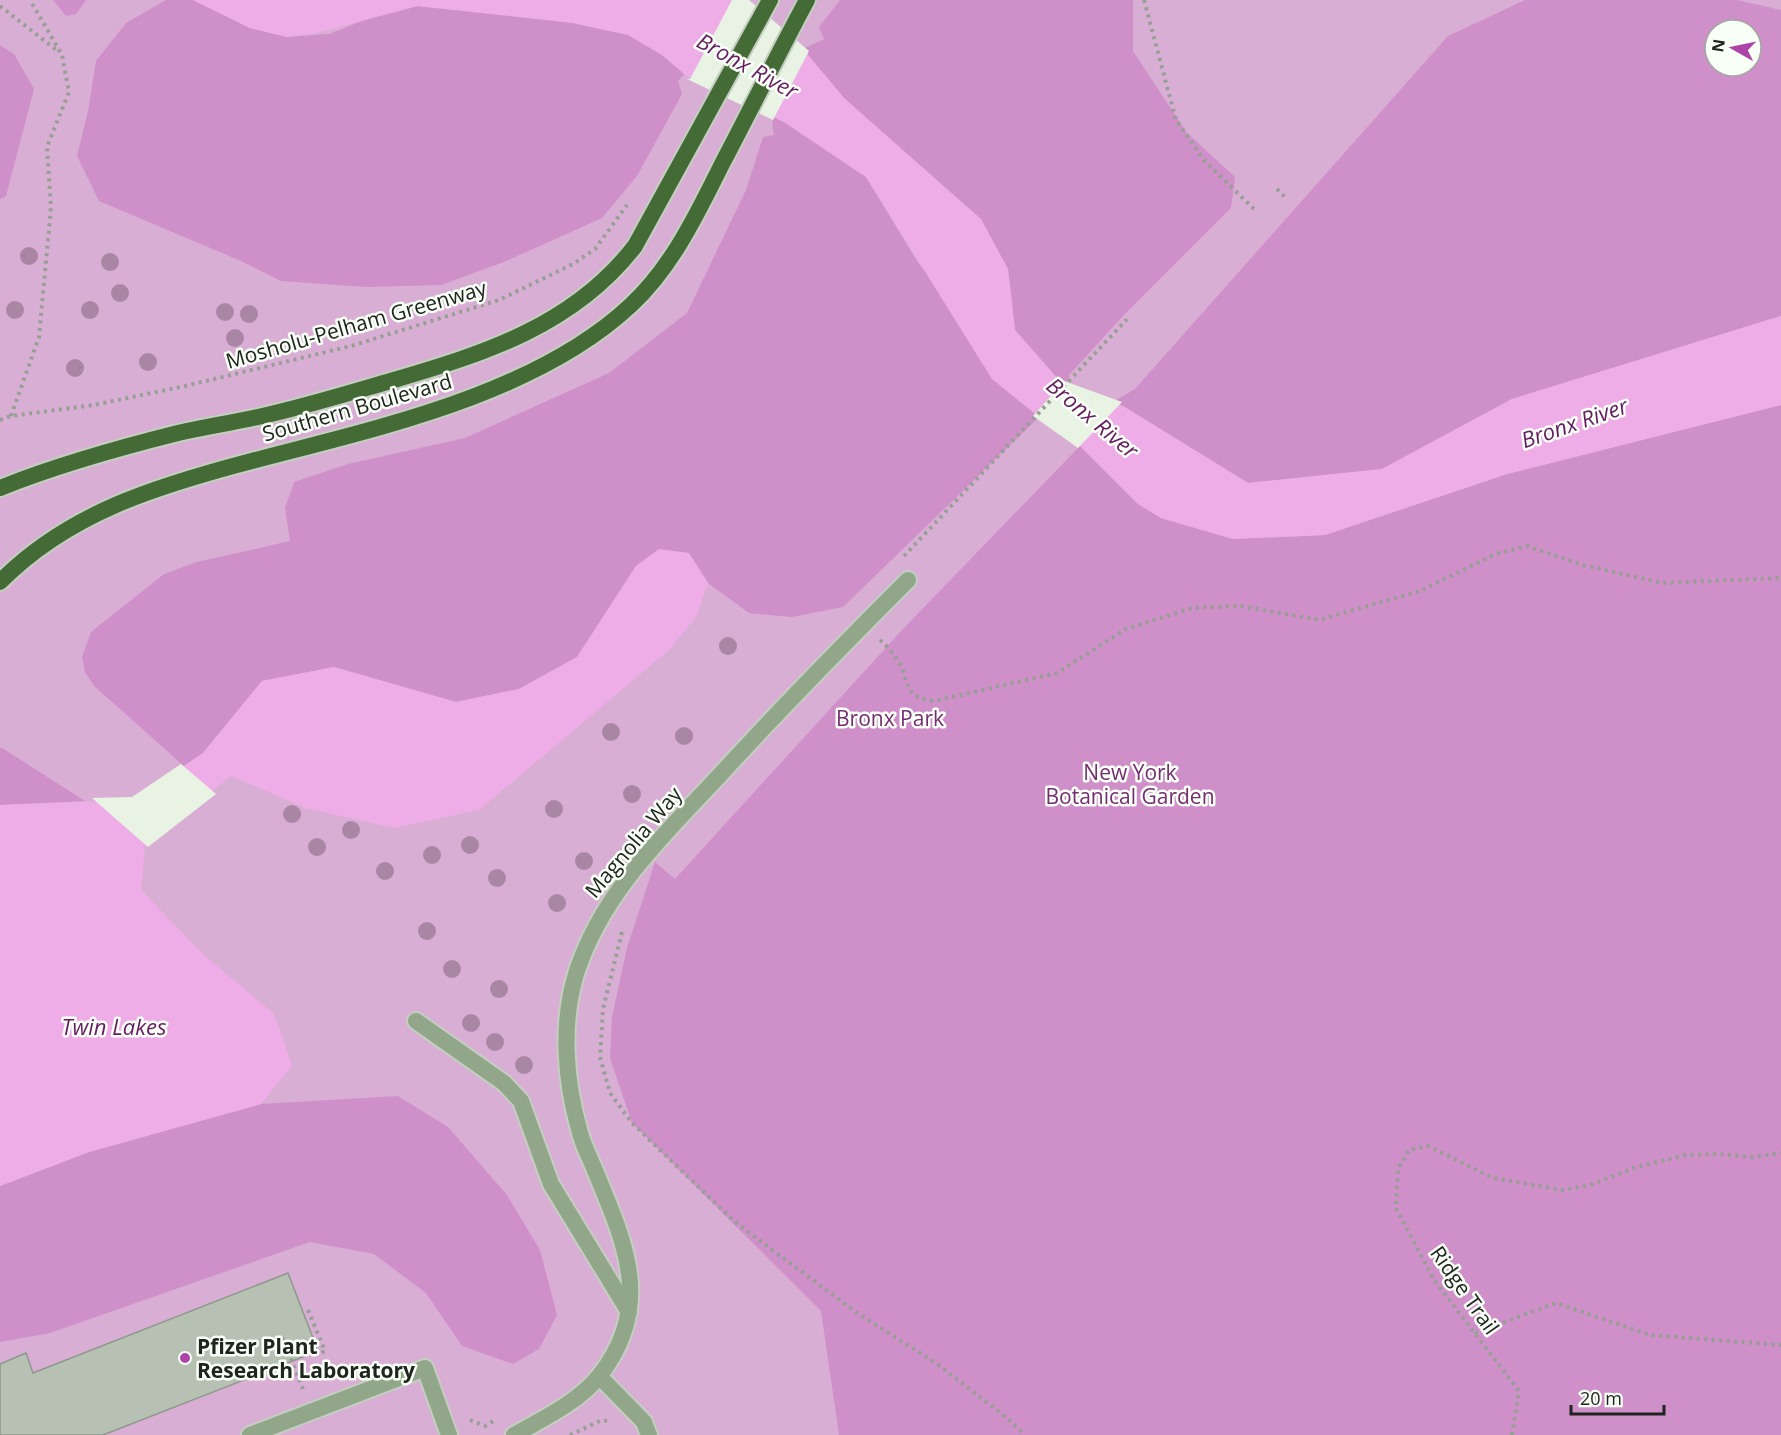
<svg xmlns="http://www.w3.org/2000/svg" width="1781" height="1435" viewBox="0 0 1781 1435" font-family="'Open Sans',sans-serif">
  <rect width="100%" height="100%" fill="#e8f3e4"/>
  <path fill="#d9aed4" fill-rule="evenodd" d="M0,0H1781V1435H0ZM1715,30H1751V66H1715Z"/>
  <path fill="#cf8fc9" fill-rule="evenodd" d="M53,0H86L76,14L66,16Z
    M166,0H193L250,28L287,37L329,34L385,12L418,6L573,23L628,35L662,55L684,74L678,81L682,94L637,176L602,218L504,262L441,285L367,287L281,281L241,261L99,201L77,156L88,111L96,61L126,23Z
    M840,0H1133V51L1187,133L1235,177L1231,208L1124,315L1070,374L1065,387L1015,330L1008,269L844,98L803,49L824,39L819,27Z
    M1525,0H1737L1781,10V316L1512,399L1382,469L1248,483L1123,406L1113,402L1135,389L1448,36ZM1715,30H1751V66H1715Z
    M0,45L14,54L34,89L6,196L0,199Z
    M775,116L866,177L917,261L1039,417L843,607L792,617L749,613L708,583L689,553L636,566L577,657L519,689L456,702L334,667L262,681L203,753L184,766L94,686L85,672L82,657L91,632L164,574L197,562L290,541L285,508L294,482L348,464L465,438L609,373L687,313L746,190L763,137L774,135L772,122Z
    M1781,405V1435H839L821,1311L632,1123L610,1058L612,1017L627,948L655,862L675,879L902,630L1080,446L1138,504L1161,518L1233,539L1325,535L1507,474Z
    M0,748H2L85,801L0,805Z
    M398,1096L448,1127L507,1195L540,1250L557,1315L539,1349L513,1364L462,1346L426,1293L374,1254L310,1242L50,1333L0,1342V1186L89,1152L261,1104Z"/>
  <path fill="#efade8" d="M193,0H744L803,49L844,98L981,219L1008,269L1015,330L1065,387L1123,406L1248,483L1382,469L1512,399L1781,316V405L1507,474L1325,535L1233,539L1161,518L1138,504L1080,446L1039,417L992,379L866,177L784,122L694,82L662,55L628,35L573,23L418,6L316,33L287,37L250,28Z
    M659,549L689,553L708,583L696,617L670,649L479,810L394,828L306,808L231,776L145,844L141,890L206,957L274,1014L292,1065L261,1104L89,1152L0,1186V805L133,800L203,753L262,681L334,667L456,702L519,689L577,657L636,566Z"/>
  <path fill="#e8f3e4" d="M732,0H749L809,51L773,120L687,79H690Z
    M1064,381L1122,402L1078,448L1033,416Z
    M181,764L216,794L148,847L92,798L132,797Z"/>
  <path fill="#b7c1b3" stroke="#8e988a" stroke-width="1.5" d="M288,1273L318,1351L103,1435H0V1364L26,1353L33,1373Z"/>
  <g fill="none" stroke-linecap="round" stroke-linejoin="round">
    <g stroke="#c4cec1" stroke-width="20">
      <path id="service" d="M416,1021L504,1083L521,1101L551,1184L629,1312
        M599,1376L644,1422L649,1435
        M250,1435L425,1368L449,1435
        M514,1435C543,1419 580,1401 600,1375C655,1304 624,1241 594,1168C589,1156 582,1143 579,1129C565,1080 561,1023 576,974C601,894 663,836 719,776C780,709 844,644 908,580"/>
    </g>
    <g stroke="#c4cec1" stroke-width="20">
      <path id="primary" d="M0,488C57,465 118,448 178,433C204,427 231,423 258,417C304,407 349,393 394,380C486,353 574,325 635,246L770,0
        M0,582C68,513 157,486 248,462C372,429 534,396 631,305C672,267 697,214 722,164C751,109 778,54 807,0"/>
    </g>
    <path stroke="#979f94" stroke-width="4" stroke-dasharray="3 4.5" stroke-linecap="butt" d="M1144,0L1176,120L1204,160L1257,212
      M0,6L59,52
      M1277,189L1287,199
      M11,416L39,337L51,207L47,147L69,92L62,55L30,0
      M0,420L11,416L94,405L185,386L351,346L499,300L573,264L595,249L627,205
      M904,556L1130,316
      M880,640C888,647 896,656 901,666C910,688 906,697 934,701L1057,673L1126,629L1192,608L1240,606L1319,620L1420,591L1496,554L1527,546L1583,565L1662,583L1781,578
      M622,932L603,1009L600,1057L610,1093L632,1123L735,1222L857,1313L936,1363L1007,1418L1025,1435
      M308,1310L325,1351L316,1355
      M1475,1333L1556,1303L1650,1335L1781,1345
      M276,1340L282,1337L303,1389
      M470,1420L485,1426L495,1420
      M570,1435L602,1420L608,1421
      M1512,1435L1519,1391L1434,1280L1396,1208L1398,1169L1409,1150L1428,1146L1493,1178L1562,1190L1590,1185L1634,1168L1686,1155L1718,1154L1753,1157L1781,1153"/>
    <use href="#service" stroke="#92a78a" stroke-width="16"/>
    <use href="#primary" stroke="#446b36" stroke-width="16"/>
  </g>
  <g fill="#aa86a5">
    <circle cx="29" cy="256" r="9"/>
    <circle cx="110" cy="262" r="9"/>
    <circle cx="120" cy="293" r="9"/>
    <circle cx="15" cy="310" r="9"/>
    <circle cx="90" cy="310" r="9"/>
    <circle cx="225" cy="312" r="9"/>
    <circle cx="249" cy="314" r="9"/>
    <circle cx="235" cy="338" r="9"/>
    <circle cx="148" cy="362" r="9"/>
    <circle cx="75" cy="368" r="9"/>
    <circle cx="728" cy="646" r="9"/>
    <circle cx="611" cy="732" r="9"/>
    <circle cx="684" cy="736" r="9"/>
    <circle cx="632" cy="794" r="9"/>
    <circle cx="554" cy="809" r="9"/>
    <circle cx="292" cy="814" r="9"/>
    <circle cx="351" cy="830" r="9"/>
    <circle cx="470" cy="845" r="9"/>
    <circle cx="317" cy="847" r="9"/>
    <circle cx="432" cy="855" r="9"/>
    <circle cx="584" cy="861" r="9"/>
    <circle cx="385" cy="871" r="9"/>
    <circle cx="497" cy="878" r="9"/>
    <circle cx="557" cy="903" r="9"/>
    <circle cx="427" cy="931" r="9"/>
    <circle cx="452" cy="969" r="9"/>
    <circle cx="499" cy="989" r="9"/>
    <circle cx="471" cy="1023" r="9"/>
    <circle cx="495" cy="1042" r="9"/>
    <circle cx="524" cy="1065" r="9"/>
  </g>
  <circle fill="#ad44a7" stroke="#f8fff6" stroke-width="2" cx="185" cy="1358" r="6"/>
  <g text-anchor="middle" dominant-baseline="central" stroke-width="5" stroke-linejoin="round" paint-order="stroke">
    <g font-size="21" fill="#20241f" stroke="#f8fff6">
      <text transform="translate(356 324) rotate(-16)">Mosholu-Pelham Greenway</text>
      <text transform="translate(357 407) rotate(-16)">Southern Boulevard</text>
      <text transform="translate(633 842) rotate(-50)">Magnolia Way</text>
      <text transform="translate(1465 1290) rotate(55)">Ridge Trail</text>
    </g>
    <g font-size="21" fill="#772c72" stroke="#f8fff6">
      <text x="890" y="718">Bronx Park</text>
      <text x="1130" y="772">New York<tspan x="1130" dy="24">Botanical Garden</tspan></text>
    </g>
    <g font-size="21" font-weight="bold" fill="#20241f" stroke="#f8fff6" text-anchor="start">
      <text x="197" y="1346">Pfizer Plant<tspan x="197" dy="24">Research Laboratory</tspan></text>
    </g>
    <g font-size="22" font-style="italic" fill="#661b62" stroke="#f8fff6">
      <text transform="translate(748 65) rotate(29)">Bronx River</text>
      <text transform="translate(1093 417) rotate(40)">Bronx River</text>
      <text transform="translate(1574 422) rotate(-19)">Bronx River</text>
      <text x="114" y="1026">Twin Lakes</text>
    </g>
  </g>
  <g transform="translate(1733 48) rotate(279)"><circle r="28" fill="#f8fff6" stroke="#a2a7a0" stroke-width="1.5"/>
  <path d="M0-4.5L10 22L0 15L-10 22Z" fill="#ad44a7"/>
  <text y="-9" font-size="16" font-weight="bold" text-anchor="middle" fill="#20241f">N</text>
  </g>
  <path d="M1571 1405v9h93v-9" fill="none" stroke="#20241f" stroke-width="3"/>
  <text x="1580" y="1405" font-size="18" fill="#20241f" stroke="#f8fff6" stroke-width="4.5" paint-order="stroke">20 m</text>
</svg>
